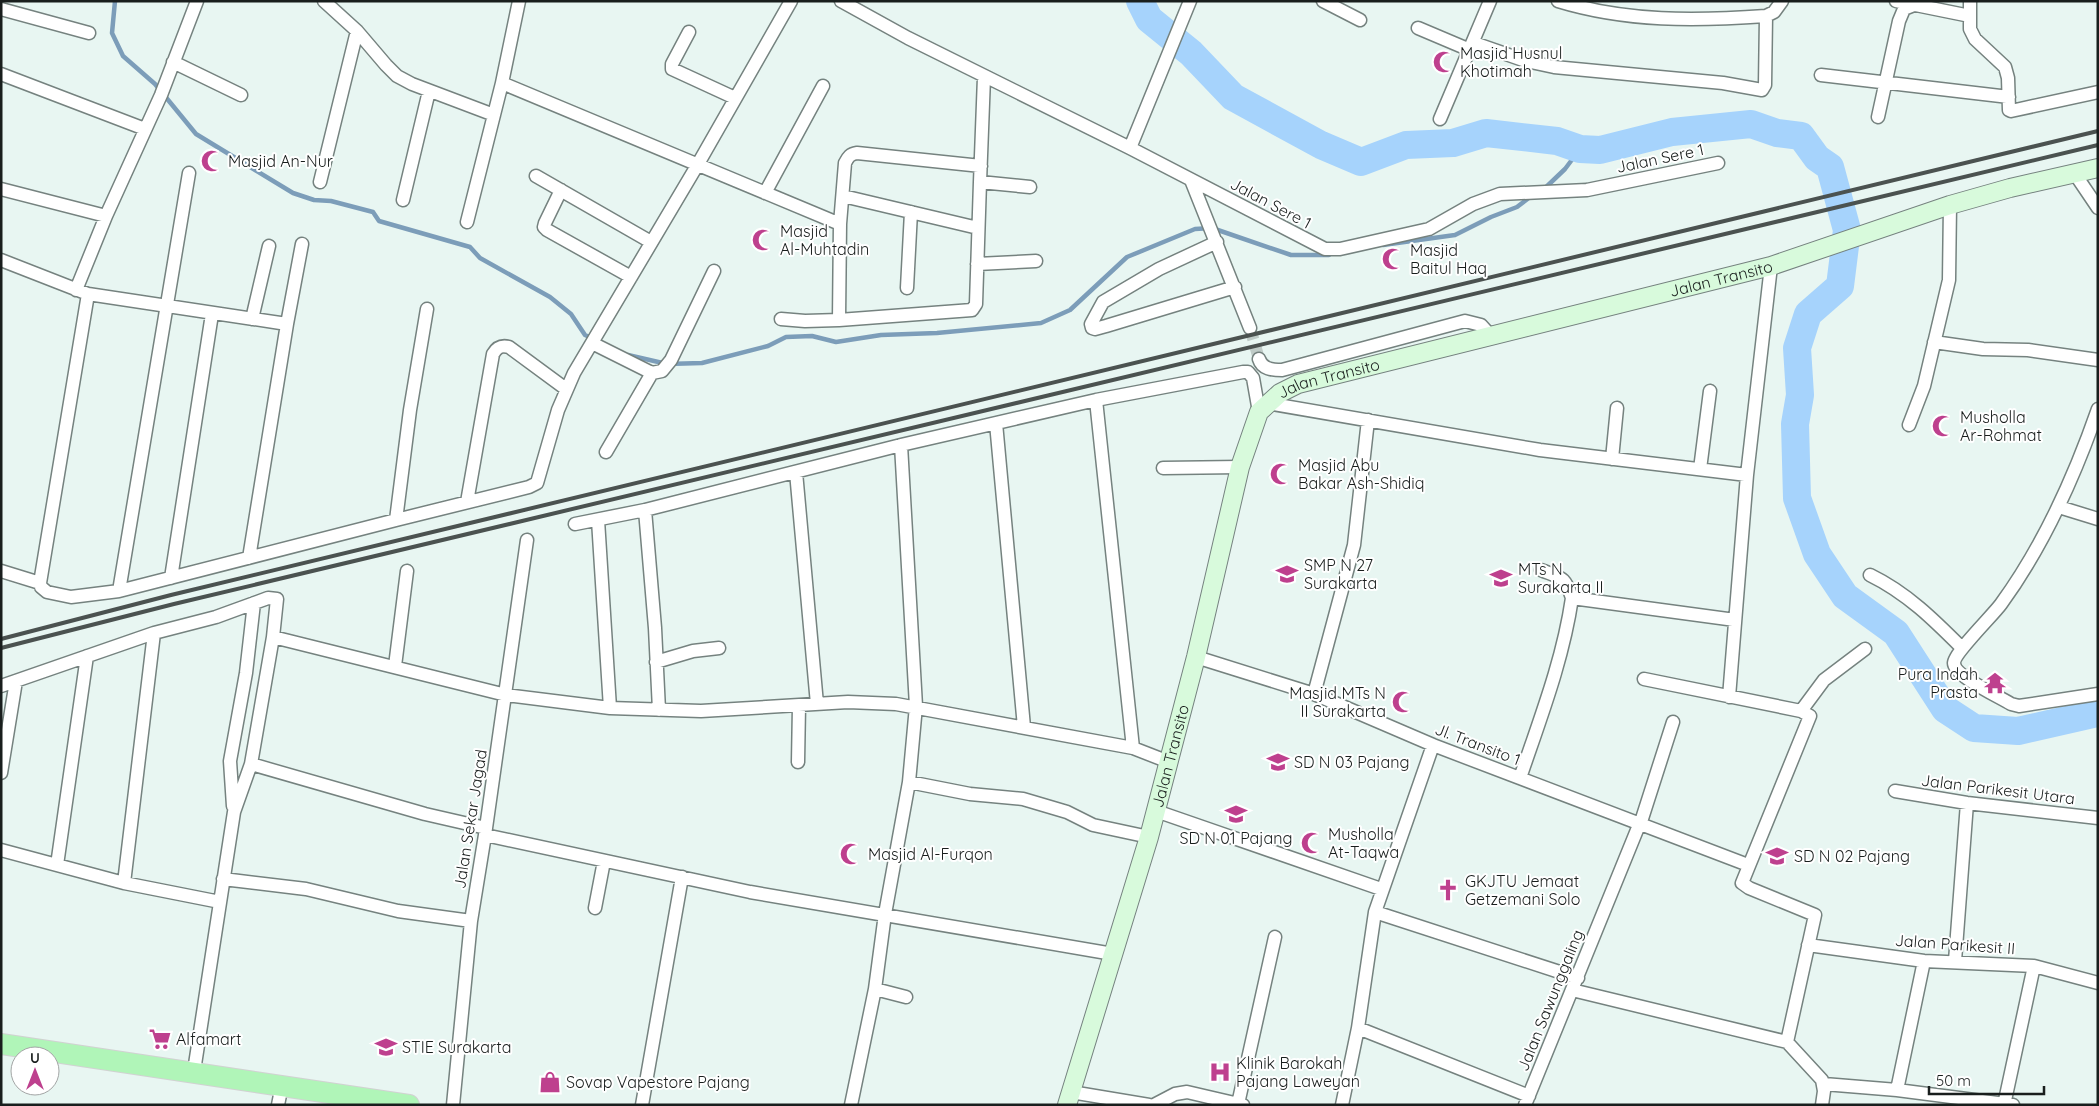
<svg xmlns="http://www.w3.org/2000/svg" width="2099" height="1106" viewBox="0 0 2099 1106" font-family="Quicksand,sans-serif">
  <rect width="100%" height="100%" fill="#e8f6f2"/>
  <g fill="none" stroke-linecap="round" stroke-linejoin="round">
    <path stroke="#7c9db9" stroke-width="4.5" d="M115,1L112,33L123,56L155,84L196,134L293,193L314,200L331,201L373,212L379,221L470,247L480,258L550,297L571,314L585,335L594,339
      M1543,190L1565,169L1580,149
      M1383,245L1455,235L1491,217L1517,207L1530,197
      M628,355L667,364L702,363L768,346L786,337L812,336L836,342L881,335L937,333L1041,323L1070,310L1127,257L1195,229L1212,228L1291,255H1329"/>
    <path stroke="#a6d3fc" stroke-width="28" d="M1140,1L1149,19L1191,53L1233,97L1321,145L1361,162L1406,145L1453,143L1486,133L1557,141L1580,149L1600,150L1672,132L1751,124L1777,133L1801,136L1817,158L1830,167L1847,230L1840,286L1808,314L1797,348L1800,395L1795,424L1797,498L1817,554L1845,596L1896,633L1945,709L1974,728L2018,731L2098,713"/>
    <path stroke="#bfcbc7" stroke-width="12" stroke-dasharray="12 6" stroke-linecap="butt" d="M1250,328L1259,359"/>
    <g stroke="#75827f" stroke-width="15">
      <path id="street" d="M324,1L357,31L386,65L397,76L412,84L494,115
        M841,1L908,38L1130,148L1325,249H1340L1429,229L1473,204L1500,194L1587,190L1718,163
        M1323,1L1360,20
        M1558,1C1627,22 1695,21 1766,16L1774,12L1782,1
        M1896,1L1970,16
        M1970,1V29L1975,39L2005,67L2008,78L2009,110L2011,111L2098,92
        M1,9L89,33
        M1418,28L1470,50
        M689,32L672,64V69L735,98
        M1474,43L1526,61L1554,67L1723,83L1762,90L1765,85L1766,16
        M173,62L241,95
        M1,74L145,129
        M1821,75L2009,97
        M984,77L980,182L1030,187
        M502,83L840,224
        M1878,117L1899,21L1904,9L1914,5L1915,1
        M1440,119L1490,1
        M1130,148L1190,1
        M2075,174L2098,208
        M536,176L651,242
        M1191,180L1250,328
        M320,182L357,31
        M1,189L106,216
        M561,190L545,223L544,227L547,230L631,277
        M765,193L823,86
        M843,196L978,228
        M403,200L429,91
        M467,222L502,83L519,1
        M1217,242L1159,269L1103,302L1091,324L1092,328L1095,329L1106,326L1235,287
        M1,260L88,294L287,324L249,558
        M977,264L1036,261
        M907,288L911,212
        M76,290L106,216L161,95L197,1
        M88,294L40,583L41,587L47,592L71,597L119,591L396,520L410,410L427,309
        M252,319L269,246
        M781,319L805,321L839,320L972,310L976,304L980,182
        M839,320L840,224L845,163C848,157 850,154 857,153L981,166
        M287,324L302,244
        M1934,342L1983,349L2028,350L2098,360
        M592,343L652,373L662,371L671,360L714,271
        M1259,359C1262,369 1272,370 1282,370L1465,321L1481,325L1491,336
        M1096,400L1133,748
        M1267,403L1540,450L1747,475
        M2098,409C2074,478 2044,545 2001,604C1994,614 1954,653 1954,663C1954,676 2000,697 2011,704L2019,706L2098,694
        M996,423L1024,727
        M1909,425L1924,386L1949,280L1950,205
        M606,452L652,373
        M1612,459L1617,408
        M1163,468L1240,467
        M1700,469L1710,391
        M796,472L817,704
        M467,502L493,354C497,347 501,345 509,347L566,389
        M2059,507L2098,519
        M396,520L529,487L537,483L558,410L574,373L698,164L791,1
        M598,520L610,708
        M575,524L645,510
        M1541,570C1561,578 1565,576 1572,598
        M1,571L40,583
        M1870,575C1907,593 1934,620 1962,648
        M171,578L212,314
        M119,591L189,173
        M273,637L506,695L610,708L701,711L848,702L896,704L1133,748L1169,762
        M1196,657L1314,694L1433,745L1748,865
        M656,662L693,651L719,648
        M395,666L407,571
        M1644,679L1801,711L1810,716L1742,883L1749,888L1815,915L1787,1042L1822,1080L1824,1091L1822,1105
        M1,686L154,633L216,617L268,598L277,599L273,637L251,764L234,812L194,1071
        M1314,694L1354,545L1368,420
        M1729,697L1747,475L1771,266
        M659,710L655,628L645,510L901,445L1096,400L1243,372H1248L1253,378L1259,412
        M1801,711L1824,680L1865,649
        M798,762L799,706
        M251,764L425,814L486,828
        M1,773L16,681
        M1520,778C1540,719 1563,660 1572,598L1735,620
        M909,782L970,794L1023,799L1067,812L1093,825L1149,837
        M1895,791L1967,803L2098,818
        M233,806L230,761L246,673L254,603
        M1156,811L1381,889
        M1640,825L1673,722
        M485,835L750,892L1113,954
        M1,850L124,883L220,902
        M57,865L87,656
        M223,879L306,889L398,911L471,921
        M124,883L154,633
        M595,908L604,861
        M1375,912L1578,978
        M1808,945L1924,961L2034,966L2098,983
        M1955,961L1967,803
        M875,989L906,997
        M1572,990L1787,1042
        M1358,1028L1529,1096
        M1824,1084L1897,1090L2013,1105
        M1897,1090L1924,961
        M1071,1092L1149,1105
        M1238,1104L1275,937
        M278,1105L282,1085
        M453,1105L471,921L485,835L527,540
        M642,1105L682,877
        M851,1105L875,989L885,914L909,782L916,706L901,445
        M1154,1105L1175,1094L1187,1092L1243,1105
        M1342,1105L1358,1028L1375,912L1433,745
        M1525,1105L1639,825
        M2004,1105L2034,966"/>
    </g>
    <g stroke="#75827f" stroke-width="20">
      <g id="secondary">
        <path id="s1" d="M1067,1105L1149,837L1196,657L1240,467L1259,412L1280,393L1298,384L1771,266L1950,205L2010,188L2098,168"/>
      </g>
    </g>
    <g stroke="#d1d2d2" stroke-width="22">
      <path id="primary" d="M1,1044L409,1105"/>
    </g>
    <use href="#street" stroke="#fff" stroke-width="12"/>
    <use href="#secondary" stroke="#d8fadc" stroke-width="18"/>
    <use href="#primary" stroke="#b0f5b8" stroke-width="20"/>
    <path stroke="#4b5250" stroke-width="4" d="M1,639L171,595L2098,131
      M1,648L174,604L2098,145"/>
  </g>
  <defs>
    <g id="mosque-bare" transform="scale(1.725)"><path d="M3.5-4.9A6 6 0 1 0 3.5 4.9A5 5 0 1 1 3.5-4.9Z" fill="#be408e" stroke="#fff" stroke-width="2.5" paint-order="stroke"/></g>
    <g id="school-bare" transform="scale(1.725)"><path d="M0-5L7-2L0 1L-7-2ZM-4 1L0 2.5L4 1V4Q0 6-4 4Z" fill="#be408e" stroke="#fff" stroke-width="2.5" paint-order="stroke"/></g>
    <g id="temple-bare" transform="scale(1.725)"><path d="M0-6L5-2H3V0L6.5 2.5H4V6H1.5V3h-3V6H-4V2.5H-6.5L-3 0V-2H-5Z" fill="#be408e" stroke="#fff" stroke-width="2.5" paint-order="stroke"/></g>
    <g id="church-bare" transform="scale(1.725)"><path d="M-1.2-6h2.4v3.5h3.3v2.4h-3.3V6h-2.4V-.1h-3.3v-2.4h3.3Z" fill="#be408e" stroke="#fff" stroke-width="2.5" paint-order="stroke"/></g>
    <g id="supermarket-bare" transform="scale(1.725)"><path d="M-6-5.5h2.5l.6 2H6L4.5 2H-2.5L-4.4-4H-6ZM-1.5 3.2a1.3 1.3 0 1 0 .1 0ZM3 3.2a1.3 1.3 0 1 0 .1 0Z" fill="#be408e" stroke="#fff" stroke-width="2.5" paint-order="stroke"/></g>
    <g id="university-bare" transform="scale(1.725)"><path d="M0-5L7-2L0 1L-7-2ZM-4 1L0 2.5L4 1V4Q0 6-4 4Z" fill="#be408e" stroke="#fff" stroke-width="2.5" paint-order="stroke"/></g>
    <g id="hospital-bare" transform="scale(1.725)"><path d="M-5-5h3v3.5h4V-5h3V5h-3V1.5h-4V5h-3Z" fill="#be408e" stroke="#fff" stroke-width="2.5" paint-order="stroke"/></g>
    <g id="shop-bare" transform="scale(1.725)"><path d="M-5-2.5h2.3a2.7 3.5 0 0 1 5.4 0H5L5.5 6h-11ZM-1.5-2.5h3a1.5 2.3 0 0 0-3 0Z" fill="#be408e" stroke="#fff" stroke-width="2.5" paint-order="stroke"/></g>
  </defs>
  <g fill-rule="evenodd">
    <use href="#mosque-bare" x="1444" y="62"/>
    <use href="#mosque-bare" x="212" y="161"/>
    <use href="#mosque-bare" x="763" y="240"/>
    <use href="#mosque-bare" x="1393" y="259"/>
    <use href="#mosque-bare" x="1943" y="426"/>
    <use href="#mosque-bare" x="1281" y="474"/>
    <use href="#school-bare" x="1287" y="574"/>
    <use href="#school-bare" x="1501" y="578"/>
    <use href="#temple-bare" x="1995" y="683"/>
    <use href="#mosque-bare" x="1403" y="702"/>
    <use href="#school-bare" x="1278" y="762"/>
    <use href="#school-bare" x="1236" y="814"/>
    <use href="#mosque-bare" x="1312" y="843"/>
    <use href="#mosque-bare" x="851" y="854"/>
    <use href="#school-bare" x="1777" y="856"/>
    <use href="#church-bare" x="1448" y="890"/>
    <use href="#supermarket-bare" x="160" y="1039"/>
    <use href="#university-bare" x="386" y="1047"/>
    <use href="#hospital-bare" x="1220" y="1072"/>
    <use href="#shop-bare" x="550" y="1082"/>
  </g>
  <g text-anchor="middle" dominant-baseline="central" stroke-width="4" stroke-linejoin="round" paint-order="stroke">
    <g font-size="16" fill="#191e1d" stroke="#fff" text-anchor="start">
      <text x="1460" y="53">Masjid Husnul<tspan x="1460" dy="18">Khotimah</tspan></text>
      <text x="228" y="161">Masjid An-Nur</text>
      <text x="780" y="231">Masjid<tspan x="780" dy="18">Al-Muhtadin</tspan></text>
      <text x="1410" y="250">Masjid<tspan x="1410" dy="18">Baitul Haq</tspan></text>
      <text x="1960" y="417">Musholla<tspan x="1960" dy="18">Ar-Rohmat</tspan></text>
      <text x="1298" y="465">Masjid Abu<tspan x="1298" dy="18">Bakar Ash-Shidiq</tspan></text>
      <text x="1304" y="565">SMP N 27<tspan x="1304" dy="18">Surakarta</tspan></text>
      <text x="1518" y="569">MTs N<tspan x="1518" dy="18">Surakarta II</tspan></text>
      <text x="1978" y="674" text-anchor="end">Pura Indah<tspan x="1978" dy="18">Prasta</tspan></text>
      <text x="1386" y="693" text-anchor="end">Masjid MTs N<tspan x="1386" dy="18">II Surakarta</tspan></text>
      <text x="1294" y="762">SD N 03 Pajang</text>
      <text x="1328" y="834">Musholla<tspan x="1328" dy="18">At-Taqwa</tspan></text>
      <text x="1236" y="838" text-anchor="middle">SD N 01 Pajang</text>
      <text x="868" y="854">Masjid Al-Furqon</text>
      <text x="1794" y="856">SD N 02 Pajang</text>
      <text x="1465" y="881">GKJTU Jemaat<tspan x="1465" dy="18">Getzemani Solo</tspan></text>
      <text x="176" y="1039">Alfamart</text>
      <text x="402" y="1047">STIE Surakarta</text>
      <text x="1236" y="1063">Klinik Barokah<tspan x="1236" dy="18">Pajang Laweyan</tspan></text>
      <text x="566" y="1082">Sovap Vapestore Pajang</text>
    </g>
    <g font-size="16" fill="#191e1d" stroke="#fff">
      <text transform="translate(1660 158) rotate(-12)">Jalan Sere 1</text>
      <text transform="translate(1271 203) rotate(28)">Jalan Sere 1</text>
      <text stroke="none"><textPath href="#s1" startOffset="1204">Jalan Transito</textPath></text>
      <text stroke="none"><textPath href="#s1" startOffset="799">Jalan Transito</textPath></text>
      <text transform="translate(1478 744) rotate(21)">Jl. Transito 1</text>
      <text stroke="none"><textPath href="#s1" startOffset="364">Jalan Transito</textPath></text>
      <text transform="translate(1998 789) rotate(7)">Jalan Parikesit Utara</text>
      <text transform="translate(470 819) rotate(-81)">Jalan Sekar Jagad</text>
      <text transform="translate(1955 944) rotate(4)">Jalan Parikesit II</text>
      <text transform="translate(1550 1000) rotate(-68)">Jalan Sawunggaling</text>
    </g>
  </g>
  <rect width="2099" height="1106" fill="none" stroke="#191e1d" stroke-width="5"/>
  <g transform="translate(35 1071)"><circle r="24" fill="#ffffff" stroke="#a3a5a5"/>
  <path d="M0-4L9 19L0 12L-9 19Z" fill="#be408e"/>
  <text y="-8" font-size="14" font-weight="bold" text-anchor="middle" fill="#191e1d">U</text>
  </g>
  <path d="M1929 1086v8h115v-8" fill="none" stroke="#191e1d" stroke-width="2.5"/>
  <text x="1936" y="1086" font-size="15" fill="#191e1d" stroke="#ffffff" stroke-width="4" paint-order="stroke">50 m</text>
</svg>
